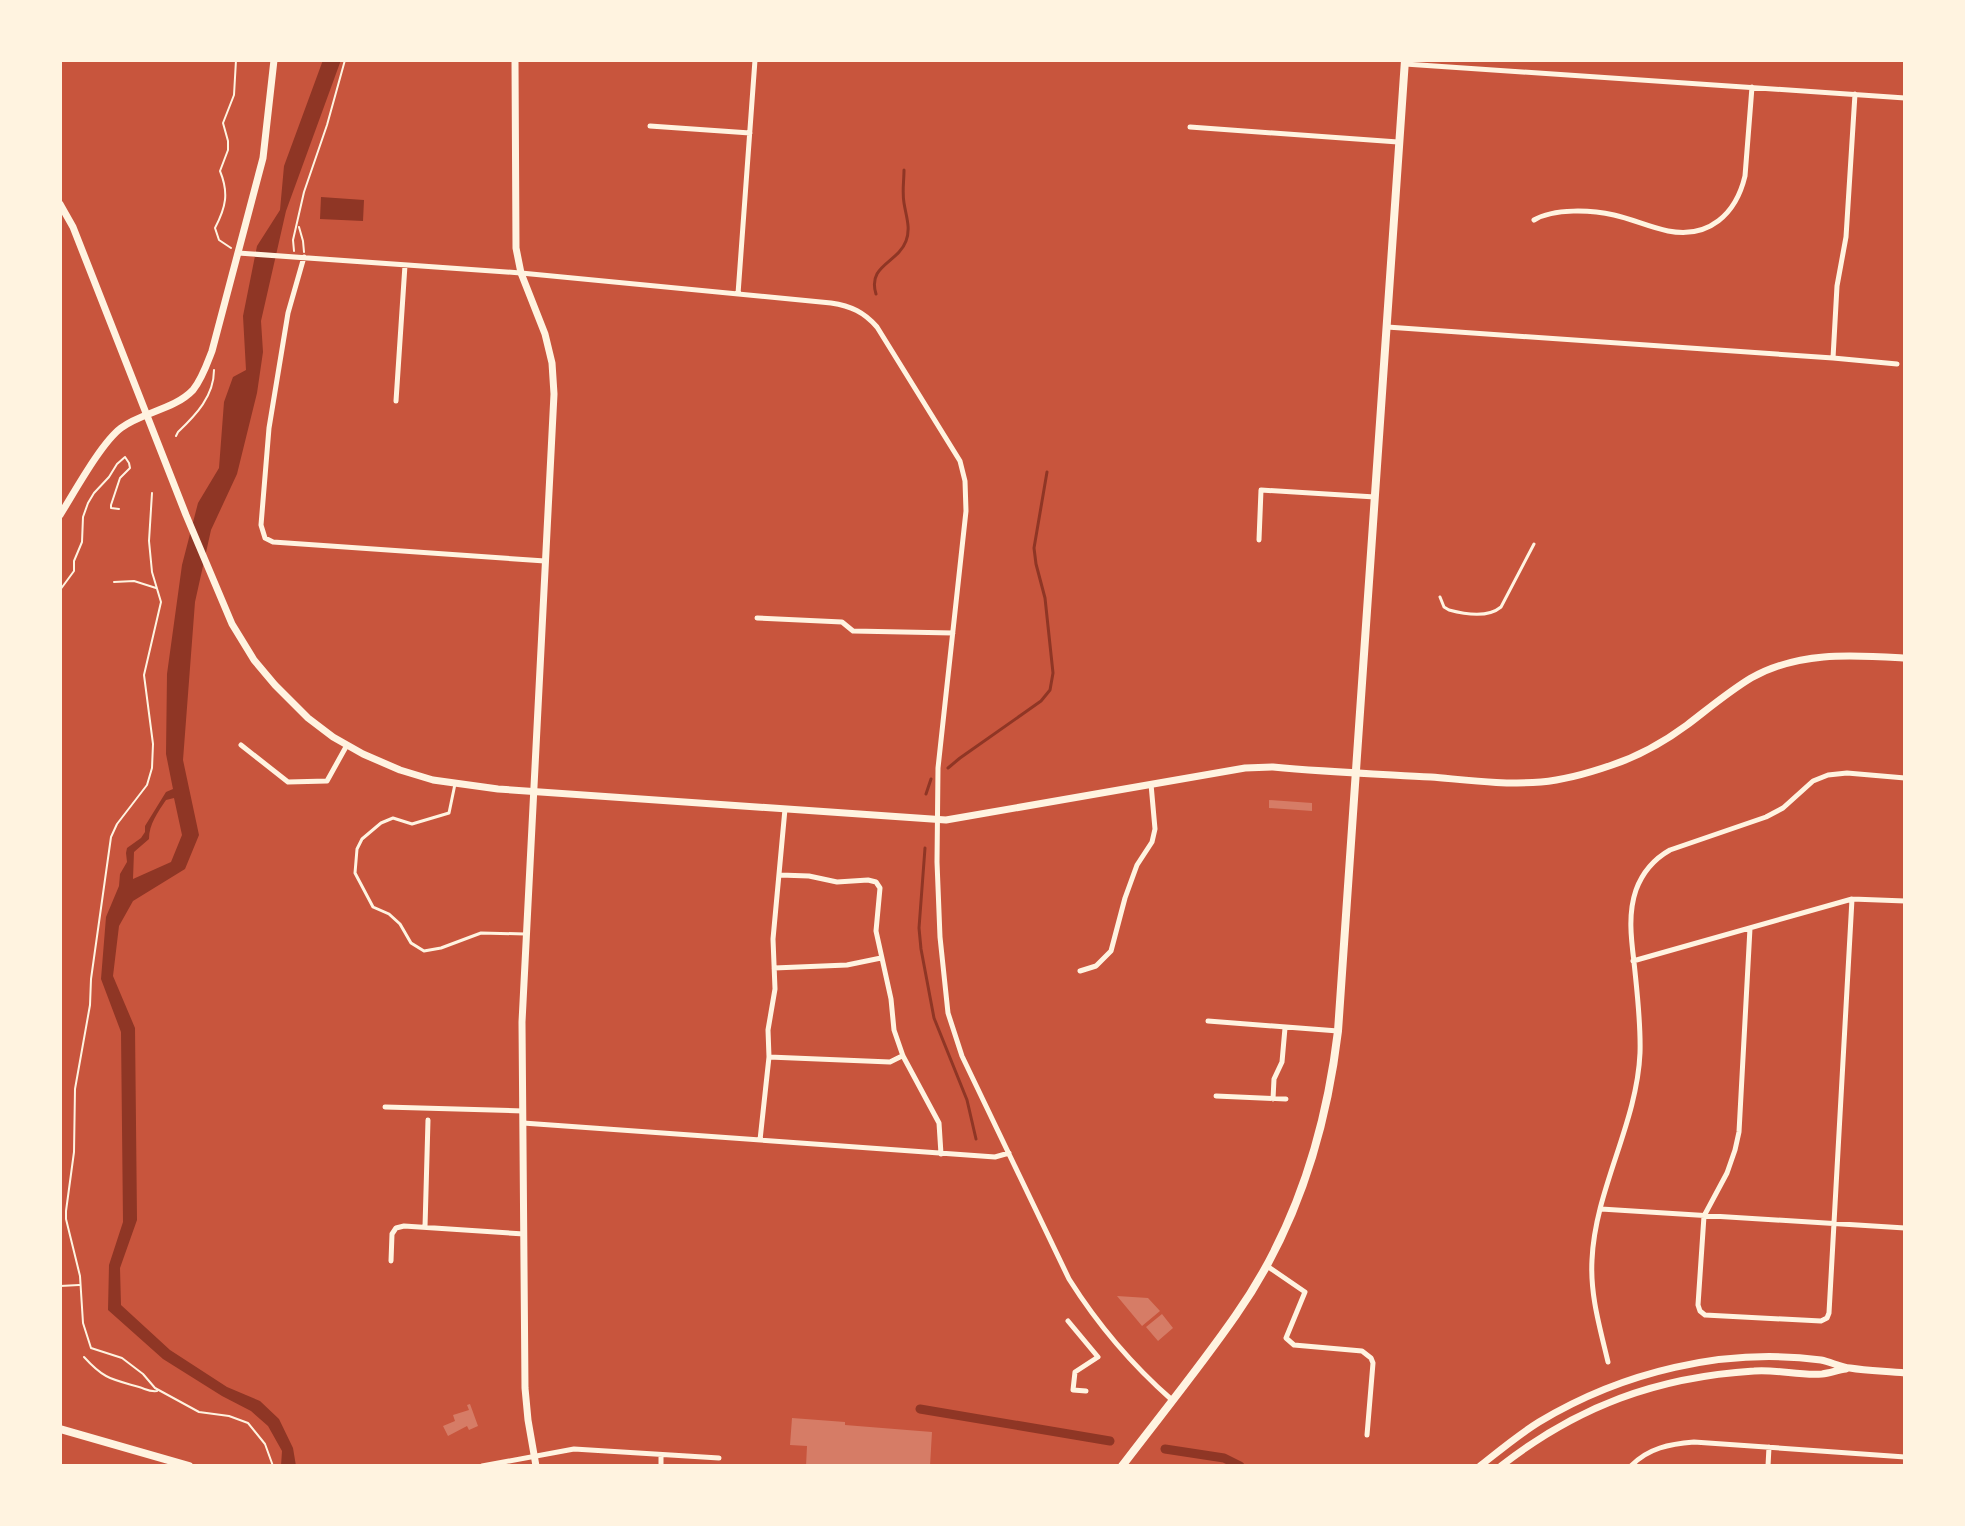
<svg xmlns="http://www.w3.org/2000/svg" width="1965" height="1526" viewBox="0 0 1965 1526" font-family="Overpass,sans-serif">
  <rect width="100%" height="100%" fill="#c8553d"/>
  <path fill="#8f3625" fill-rule="evenodd" d="M323,60H341L286,211L261,321L263,352L257,393L237,474L211,530L195,602L183,760L199,835L185,869L133,901L119,926L113,976L135,1028L137,1220L120,1268L121,1305L170,1350L227,1387L260,1401L279,1419L293,1448L296,1466H281L282,1451L268,1426L251,1411L222,1396L163,1359L108,1310L109,1265L123,1222L121,1032L101,979L106,917L119,886L120,874L127,862L126,853L127,848L141,838L145,832V826L166,792L173,789L166,754L167,674L182,565L198,503L219,468L224,402L233,377L246,370L243,316L257,246L280,210L284,166ZM174,798L182,835L171,862L133,879L134,852L149,839C149,824 158,812 166,800Z
    M321,197L364,200L363,221L320,219Z"/>
  <g fill="none" stroke-linecap="round" stroke-linejoin="round">
    <path stroke="#8f3625" stroke-width="3" d="M876,294C867,265 898,263 906,241C911,228 906,216 904,203C902,192 904,181 904,170
      M948,768L960,758L1024,713L1041,701L1050,690L1053,673L1045,598L1036,564L1034,548L1047,472
      M926,794L931,779
      M925,848L919,928L921,949L934,1018L967,1100L976,1139"/>
    <path stroke="#8f3625" stroke-width="9" d="M920,1409L1110,1441
      M1165,1449L1224,1458L1240,1466"/>
  </g>
  <path fill="#d67c66" d="M1269,800L1312,803V811L1269,808Z
    M1117,1296L1148,1298L1160,1311L1142,1326Z
    M1162,1314L1173,1328L1158,1341L1146,1327Z
    M470,1404L478,1426L469,1430L467,1426L448,1436L443,1426L455,1421L453,1415L469,1410L467,1405Z
    M792,1418L845,1422V1425L932,1432L930,1466H806L807,1446L790,1445Z"/>
  <g fill="none" stroke-linecap="round" stroke-linejoin="round">
    <path stroke="#fff3e0" stroke-width="2" d="M299,227L303,241L304,252
      M231,248L219,240L215,228C226,207 229,193 220,171L228,150V141L223,123L234,95L236,60
      M294,251L293,240L304,192L327,125L345,60
      M176,436L178,432C196,415 214,396 214,370
      M152,493L149,541L152,572L161,602L144,675L153,744L152,768L147,785L117,824L111,837L91,979L90,1005L75,1089L74,1152L66,1211V1219L80,1276L83,1323L91,1348L122,1358L143,1374L155,1388L199,1412L229,1416L248,1423L265,1444L273,1466
      M114,582L134,581L156,588
      M60,590L74,571V561L82,542L83,517L88,503L94,493L109,477L117,464L125,457L129,463L130,468L120,478L111,505V508L119,509
      M60,1286L79,1285
      M84,1357C104,1379 111,1379 139,1387C146,1389 149,1392 157,1391"/>
    <path stroke="#fff3e0" stroke-width="3" d="M1440,597L1444,607L1449,610C1464,614 1488,618 1501,607L1534,544
      M455,784L449,813L412,824L393,818L381,823L362,839L357,849L355,873L373,907L389,914L400,924L411,943L424,951L441,948L481,933L525,934"/>
    <path stroke="#fff3e0" stroke-width="5" d="M1405,64L1905,98
      M650,126L750,133
      M1190,127L1398,142
      M1534,220C1554,208 1592,210 1614,215C1632,219 1649,227 1668,231C1709,239 1736,214 1745,176L1752,87
      M238,253L521,273L831,303C851,306 864,312 877,327L960,461L965,481L966,511L938,768L937,862L940,937L948,1013L962,1056L1069,1279C1098,1325 1131,1364 1172,1400
      M304,257L288,313L269,428L261,525L265,538L273,542L545,561
      M738,294L755,60
      M1387,327L1833,358L1897,364
      M1833,358L1837,286L1846,237L1855,94
      M396,401L405,265
      M1259,540L1261,490L1375,497
      M757,618L842,622L853,631L953,633
      M241,745L288,782L327,781L347,745
      M780,875L809,876L837,882L868,880L876,882L880,888L876,931L891,999L894,1030L903,1056L939,1123L941,1154
      M1750,928L1739,1132L1735,1150L1727,1173L1704,1216L1698,1305L1700,1311L1705,1315L1821,1321L1827,1318L1829,1313L1852,899
      M1633,961L1852,899L1905,901
      M774,968L847,965L881,958
      M1080,971L1096,966L1111,951L1125,898L1137,865L1152,842L1155,829L1151,784
      M1208,1021L1338,1031
      M769,1057L890,1062L902,1056
      M1216,1096L1286,1099
      M1273,1099L1274,1079L1282,1062L1285,1028
      M385,1107L523,1111
      M523,1123L995,1157L1009,1153
      M760,1140L769,1057L768,1030L775,989L773,939L785,809
      M1601,1209L1905,1228
      M425,1227L428,1120
      M391,1261L392,1234L396,1228L404,1226L524,1234
      M1267,1266L1305,1292L1286,1338L1294,1345L1362,1351L1371,1358L1373,1363L1367,1435
      M1068,1321L1098,1357L1075,1372L1073,1390L1086,1391
      M1608,1362C1600,1328 1590,1295 1592,1260C1595,1189 1637,1124 1640,1053C1641,1023 1637,992 1634,962C1631,938 1628,913 1636,890C1643,871 1654,859 1670,850L1766,817L1783,808L1813,781L1828,775L1847,773L1905,778
      M482,1466L574,1449L719,1458
      M661,1466V1455
      M1631,1466C1648,1448 1670,1444 1694,1442L1905,1457
      M1768,1466L1769,1447"/>
    <path stroke="#fff3e0" stroke-width="7" d="M515,60L516,248L521,273L545,334L552,363L554,394L522,1022L525,1388L528,1420L536,1466
      M60,515C74,493 101,443 121,428C142,412 174,410 193,390C202,379 207,364 212,351L263,158L274,60"/>
    <path stroke="#fff3e0" stroke-width="7" d="M60,204L73,227L186,515L232,624L254,660L275,685L308,718L333,737L363,754L400,770L433,780L498,789L946,820L1245,768L1273,767C1326,772 1378,774 1431,777C1467,780 1504,785 1541,782C1565,780 1589,773 1612,765C1639,756 1664,742 1687,725C1708,709 1728,692 1751,678C1799,651 1852,655 1905,658
      M1480,1466C1499,1451 1518,1435 1539,1422C1622,1372 1724,1347 1821,1360C1831,1362 1840,1367 1850,1368C1868,1371 1887,1371 1905,1373
      M1501,1466C1578,1406 1657,1377 1754,1371C1777,1369 1800,1376 1822,1374C1830,1373 1838,1370 1846,1369"/>
    <path stroke="#fff3e0" stroke-width="8" d="M60,1429L189,1466
      M1122,1466C1160,1416 1200,1367 1236,1315C1295,1231 1326,1132 1338,1031L1405,60"/>
  </g>
  <rect width="1965" height="1526" fill="none" stroke="#fff3e0" stroke-width="124"/>
</svg>
